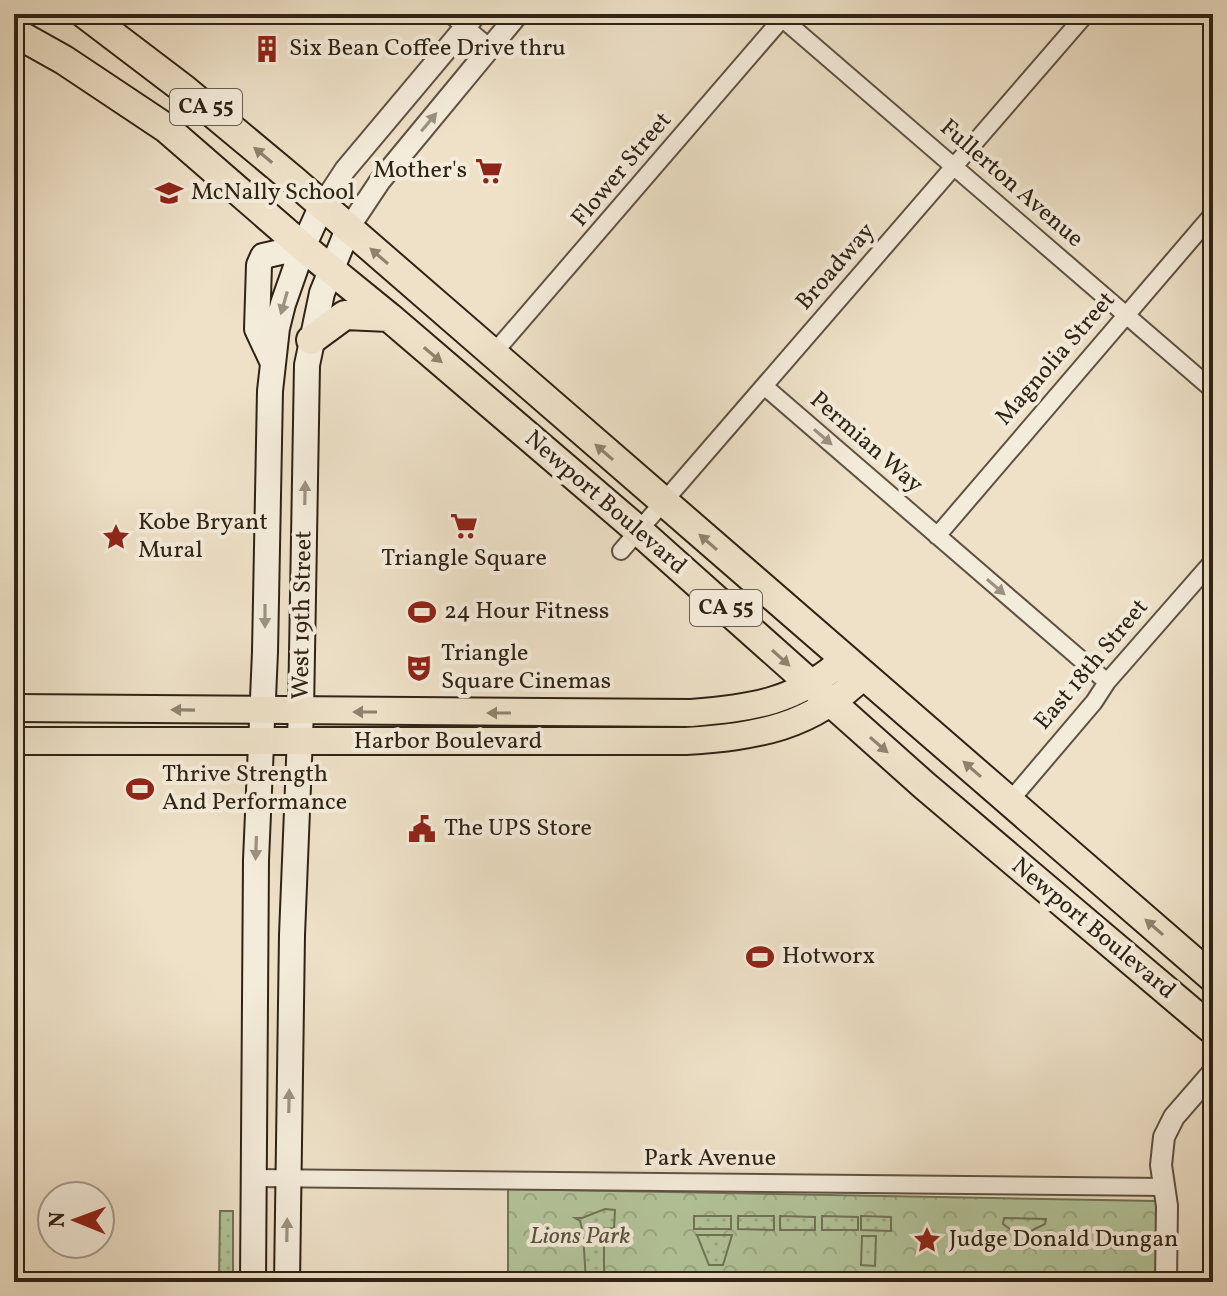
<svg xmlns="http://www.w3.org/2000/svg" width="1227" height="1296" viewBox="0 0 1227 1296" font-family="Vollkorn,serif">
  <defs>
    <pattern id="park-crowns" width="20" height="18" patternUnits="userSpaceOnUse" patternTransform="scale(2)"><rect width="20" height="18" fill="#b3c49a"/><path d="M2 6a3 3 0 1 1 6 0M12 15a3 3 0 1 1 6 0" fill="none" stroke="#9aa884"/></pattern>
    <pattern id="garden-dots" width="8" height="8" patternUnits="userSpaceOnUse" patternTransform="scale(2)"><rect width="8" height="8" fill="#b3c49a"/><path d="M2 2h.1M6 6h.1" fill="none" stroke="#9aa884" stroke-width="1.8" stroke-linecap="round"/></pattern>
  </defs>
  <rect width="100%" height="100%" fill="#eee1c8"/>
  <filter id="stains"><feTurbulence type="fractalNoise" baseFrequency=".0025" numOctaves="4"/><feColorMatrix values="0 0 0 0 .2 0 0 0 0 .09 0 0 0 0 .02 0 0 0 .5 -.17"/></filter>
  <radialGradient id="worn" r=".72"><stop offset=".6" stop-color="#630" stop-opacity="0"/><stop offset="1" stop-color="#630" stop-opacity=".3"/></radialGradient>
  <path fill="url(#park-crowns)" stroke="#717458" stroke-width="2" d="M508,1189L1157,1201L1156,1282H508Z"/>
  <path fill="url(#garden-dots)" stroke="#717458" stroke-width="2" d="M605,1209L615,1210L614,1228L604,1229V1282H586L583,1233L580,1221L575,1218H582Z
    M220,1211H233V1282H219Z
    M694,1216H731V1229H694Z
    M738,1216H774V1230L738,1229Z
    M780,1216L815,1217V1230H780Z
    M822,1216L858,1217V1230H822Z
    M861,1216L891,1217V1231L861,1230Z
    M1004,1218L1046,1219L1045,1224L1027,1233L1024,1228L1010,1229L1003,1224Z
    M697,1235H732L723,1265H709Z
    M862,1236H876L875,1266L861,1265Z"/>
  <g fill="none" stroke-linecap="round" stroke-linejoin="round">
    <g stroke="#5f5242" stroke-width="20">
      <path id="minor" d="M450,14L490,48
        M777,14L1213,390
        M492,355L786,14
        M764,386L1107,682
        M937,536L1213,214
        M621,551L1086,14
        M1009,802L1094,702L1107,682L1213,561
        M255,1178L1165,1187"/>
    </g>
    <g stroke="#5f5242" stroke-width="24">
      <path id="tertiary" d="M322,205L345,170L476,14
        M348,229L380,181L518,14
        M1166,1282L1167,1206L1161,1165L1164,1137L1174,1117L1213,1072"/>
    </g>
    <g stroke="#2f2315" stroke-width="28">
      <path id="secondary" d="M272,361L257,329L259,265L263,256L303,247
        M253,1282L256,860L265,652L270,391L277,328L283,304L303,247L322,205
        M287,1282L292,935L301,711L307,365L322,293L348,229"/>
    </g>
    <g stroke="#2f2315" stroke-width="30">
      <path id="primary" d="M14,708L691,713C752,708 797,702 844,659
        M14,741H686C758,736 811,728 864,675"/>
    </g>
    <g stroke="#2f2315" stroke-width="32">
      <path id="trunk" d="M85,14L185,90L292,179L1213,978
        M14,32L64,60L166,128L303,247L389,317L639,531L925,786L1213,1030
        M311,340L345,315L389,317"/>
    </g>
    <use href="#minor" stroke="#f4ecdb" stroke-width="16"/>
    <use href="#tertiary" stroke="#f4ecdb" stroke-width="20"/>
    <use href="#secondary" stroke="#f4ecdb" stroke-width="24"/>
    <use href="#primary" stroke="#eee1c8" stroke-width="26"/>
    <use href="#trunk" stroke="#eee1c8" stroke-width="28"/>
  </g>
  <defs><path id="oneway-solid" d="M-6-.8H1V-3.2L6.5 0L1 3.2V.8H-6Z" transform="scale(2)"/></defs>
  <g fill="#9b9282">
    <use href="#oneway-solid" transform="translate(429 122) rotate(-50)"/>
    <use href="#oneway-solid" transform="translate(284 303) rotate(106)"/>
    <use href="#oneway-solid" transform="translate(823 437) rotate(41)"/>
    <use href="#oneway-solid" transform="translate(305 493) rotate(-89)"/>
    <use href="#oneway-solid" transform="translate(996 587) rotate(41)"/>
    <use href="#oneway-solid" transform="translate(265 616) rotate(90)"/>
    <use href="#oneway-solid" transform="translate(256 848) rotate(92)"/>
    <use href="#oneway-solid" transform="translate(289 1101) rotate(-89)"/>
    <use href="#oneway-solid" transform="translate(287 1230) rotate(-89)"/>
  </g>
  <g fill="#8e826e">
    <use href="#oneway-solid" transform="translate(263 155) rotate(-140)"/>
    <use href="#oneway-solid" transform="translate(379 256) rotate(-139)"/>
    <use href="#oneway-solid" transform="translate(433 355) rotate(40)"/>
    <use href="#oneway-solid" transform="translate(604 452) rotate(-139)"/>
    <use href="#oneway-solid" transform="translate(708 542) rotate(-139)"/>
    <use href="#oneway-solid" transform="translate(781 658) rotate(42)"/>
    <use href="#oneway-solid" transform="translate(183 710) rotate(-179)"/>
    <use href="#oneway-solid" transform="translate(365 712) rotate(-180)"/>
    <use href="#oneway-solid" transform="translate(499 713) rotate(-180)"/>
    <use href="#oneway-solid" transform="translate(879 745) rotate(41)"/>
    <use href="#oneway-solid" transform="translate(972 769) rotate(-139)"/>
    <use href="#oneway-solid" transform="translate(1154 927) rotate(-139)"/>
  </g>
  <defs>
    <g id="building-bare" transform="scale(2.16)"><path d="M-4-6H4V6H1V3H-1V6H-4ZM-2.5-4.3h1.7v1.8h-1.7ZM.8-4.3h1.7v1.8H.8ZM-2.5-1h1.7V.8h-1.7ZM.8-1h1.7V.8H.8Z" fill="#8f2418" stroke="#f4ecdb" stroke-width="2.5" paint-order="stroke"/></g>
    <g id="supermarket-bare" transform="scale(2.16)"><path d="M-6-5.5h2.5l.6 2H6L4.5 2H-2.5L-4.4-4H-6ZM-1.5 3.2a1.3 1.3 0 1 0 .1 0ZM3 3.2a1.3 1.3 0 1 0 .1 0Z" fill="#8f2418" stroke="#f4ecdb" stroke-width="2.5" paint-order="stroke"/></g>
    <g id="school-bare" transform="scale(2.16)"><path d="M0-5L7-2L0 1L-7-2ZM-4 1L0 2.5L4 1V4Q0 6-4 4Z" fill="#8f2418" stroke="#f4ecdb" stroke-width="2.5" paint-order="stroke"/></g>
    <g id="sight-bare" transform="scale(2.16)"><path d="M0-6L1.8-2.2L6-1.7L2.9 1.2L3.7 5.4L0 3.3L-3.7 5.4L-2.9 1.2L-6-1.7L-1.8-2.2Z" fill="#8f2418" stroke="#f4ecdb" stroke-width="2.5" paint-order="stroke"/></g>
    <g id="stadium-bare" transform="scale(2.16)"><path d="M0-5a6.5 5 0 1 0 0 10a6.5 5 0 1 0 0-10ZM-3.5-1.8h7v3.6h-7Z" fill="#8f2418" stroke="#f4ecdb" stroke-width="2.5" paint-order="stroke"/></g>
    <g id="theatre-bare" transform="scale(2.16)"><path d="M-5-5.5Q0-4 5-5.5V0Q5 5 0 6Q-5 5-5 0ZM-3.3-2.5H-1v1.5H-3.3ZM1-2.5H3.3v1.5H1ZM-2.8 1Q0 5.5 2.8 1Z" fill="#8f2418" stroke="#f4ecdb" stroke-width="2.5" paint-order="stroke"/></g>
    <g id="civic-bare" transform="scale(2.16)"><path d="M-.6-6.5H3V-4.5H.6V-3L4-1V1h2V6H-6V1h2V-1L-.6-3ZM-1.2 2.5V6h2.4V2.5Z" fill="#8f2418" stroke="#f4ecdb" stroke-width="2.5" paint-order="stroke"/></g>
  </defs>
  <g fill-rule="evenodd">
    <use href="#building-bare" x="267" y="49"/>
    <use href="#supermarket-bare" x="489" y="171"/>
    <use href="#school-bare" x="169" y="193"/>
    <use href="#supermarket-bare" x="464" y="526"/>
    <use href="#sight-bare" x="116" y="537"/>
    <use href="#stadium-bare" x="422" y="612"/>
    <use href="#theatre-bare" x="419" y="668"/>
    <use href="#stadium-bare" x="140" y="789"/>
    <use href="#civic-bare" x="422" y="829"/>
    <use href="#stadium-bare" x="760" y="957"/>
    <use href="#sight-bare" x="927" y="1240"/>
  </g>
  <g text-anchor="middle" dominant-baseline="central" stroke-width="8" stroke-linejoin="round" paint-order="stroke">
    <g fill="#f4ecdb" stroke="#6a5f50" stroke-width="2">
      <rect x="170" y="89" width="72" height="36" rx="6"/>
      <rect x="690" y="590" width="72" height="36" rx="6"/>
    </g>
    <g font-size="22" font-weight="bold" fill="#2f2315">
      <text x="206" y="107">CA 55</text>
      <text x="726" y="608">CA 55</text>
    </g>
    <g font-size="24" fill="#2f2315" stroke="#f4ecdb" text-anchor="start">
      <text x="289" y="49">Six Bean Coffee Drive thru</text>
      <text x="467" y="171" text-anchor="end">Mother's</text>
      <text x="191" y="193">McNally School</text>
      <text x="138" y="523">Kobe Bryant<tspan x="138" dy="28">Mural</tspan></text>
      <text x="464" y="559" text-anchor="middle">Triangle Square</text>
      <text x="444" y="612">24 Hour Fitness</text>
      <text x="441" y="654">Triangle<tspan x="441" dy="28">Square Cinemas</tspan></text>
      <text x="162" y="775">Thrive Strength<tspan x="162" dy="28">And Performance</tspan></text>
      <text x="444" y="829">The UPS Store</text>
      <text x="782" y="957">Hotworx</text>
      <text x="949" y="1240">Judge Donald Dungan</text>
    </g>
    <g font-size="24" fill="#2f2315" stroke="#f4ecdb">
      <text transform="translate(622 170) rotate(-50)">Flower Street</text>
      <text transform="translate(1011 184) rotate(41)">Fullerton Avenue</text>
      <text transform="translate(836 267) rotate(-49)">Broadway</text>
      <text transform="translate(1056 359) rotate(-49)">Magnolia Street</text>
      <text transform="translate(866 443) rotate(41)">Permian Way</text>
      <text transform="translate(605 503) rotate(41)">Newport Boulevard</text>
      <text transform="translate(303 615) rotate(-89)">West 19th Street</text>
      <text transform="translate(1092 665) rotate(-50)">East 18th Street</text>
      <text x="448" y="742">Harbor Boulevard</text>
      <text transform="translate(1093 929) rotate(40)">Newport Boulevard</text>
      <text x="710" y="1159">Park Avenue</text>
    </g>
    <g font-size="24" font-style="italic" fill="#57533d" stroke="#f4ecdb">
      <text x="580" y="1237">Lions Park</text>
    </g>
  </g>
  <rect width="1227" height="1296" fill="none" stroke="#eee1c8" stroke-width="48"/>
  <rect x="16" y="16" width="1195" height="1264" fill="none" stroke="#2f2315" stroke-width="4"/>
  <rect x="24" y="24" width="1179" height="1248" fill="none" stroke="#2f2315" stroke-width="2"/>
  <g transform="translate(76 1220) rotate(271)"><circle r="38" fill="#f4ecdb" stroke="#a59c8c" stroke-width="2"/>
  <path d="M0-6L14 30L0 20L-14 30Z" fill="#8f2418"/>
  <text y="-12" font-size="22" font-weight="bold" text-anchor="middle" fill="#2f2315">N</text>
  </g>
  <rect width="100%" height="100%" filter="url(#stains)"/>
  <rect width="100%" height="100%" fill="url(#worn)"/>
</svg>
